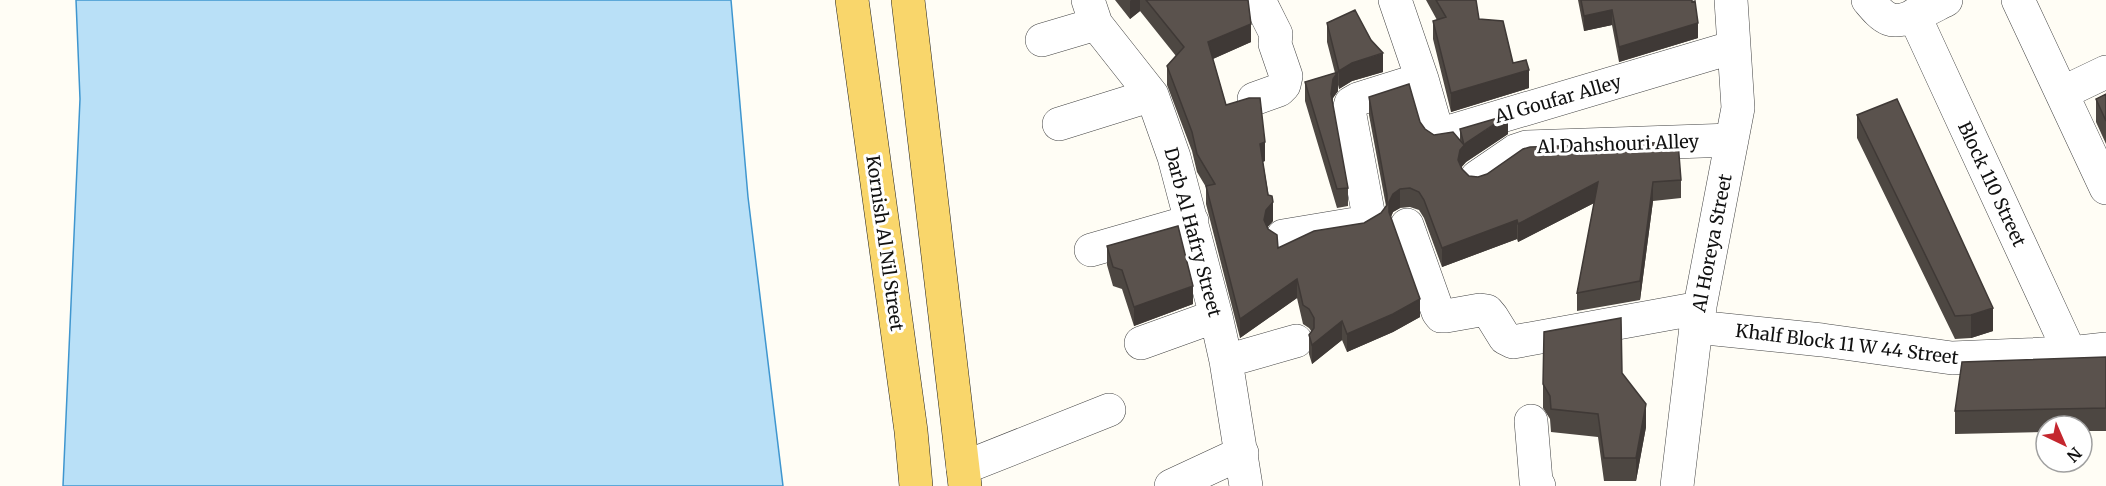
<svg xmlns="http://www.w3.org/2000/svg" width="2106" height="486" viewBox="0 0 2106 486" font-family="Merriweather,serif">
  <rect width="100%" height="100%" fill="#fffdf5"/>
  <path fill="#b9e0f7" stroke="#3f96cf" stroke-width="1.5" d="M76,0H731L748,197L783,486H63L80,99Z"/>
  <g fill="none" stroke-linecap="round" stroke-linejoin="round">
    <g stroke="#444" stroke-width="34">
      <path id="minor" d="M1088,0L1096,24L1152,95L1174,157L1216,316L1226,361L1246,486
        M1395,0L1422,79
        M1868,0C1874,7 1881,16 1889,19C1903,25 1933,6 1946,0
        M2018,0L2106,188
        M1914,15L2070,353
        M1042,40L1096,24
        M2062,93L2106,72
        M1254,99L1279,90L1284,85L1286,76L1275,44L1276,34L1259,0
        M1059,124L1152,95
        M1477,177L1515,151L1527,147L1732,140
        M1407,225L1438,312L1441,316H1446L1480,310L1487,311L1492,317L1505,338L1513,342L1700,308
        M1283,236L1361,223L1369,217L1349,110L1351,103L1358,99L1422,79L1438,135L1734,47
        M1091,250L1192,221
        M1696,327L1822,340L1952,358L2070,353L2106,349
        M1141,343L1216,316
        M1226,361L1296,341
        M1531,421L1536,481L1539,486
        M963,468L1109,410
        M1171,486L1242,453
        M1677,486L1696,327L1738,108L1731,0"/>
    </g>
    <g stroke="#222" stroke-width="34">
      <path id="primary" d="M852,0L911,431L916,486
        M908,0L965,486"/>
    </g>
    <use href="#minor" stroke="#fff" stroke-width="33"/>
    <use href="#primary" stroke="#f9d66b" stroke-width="33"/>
  </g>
  <path fill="#4d4742" d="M1115,0H1248L1251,42L1213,59L1226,105L1265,161L1263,162L1273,221L1267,227L1278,248L1364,223L1381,213L1386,206L1369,115V97L1420,122L1425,129L1434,135L1460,140V129L1508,134L1466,162L1461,168L1469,176L1478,177L1681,180V198L1653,201L1640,300L1577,311V293L1594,203L1518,242L1517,239L1442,267L1424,218L1419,210L1410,207L1400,208L1393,212L1391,217L1420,317L1393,332L1347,352L1342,340L1312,364L1309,354V335L1312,332L1309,328L1303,324L1297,298L1240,338L1206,204V187L1197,172L1192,151L1167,85V66L1176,56L1140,11L1130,19Z
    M1426,0H1476L1479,19L1513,63L1529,88L1451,112L1433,39V21L1437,20Z
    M1578,0H1692L1698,38L1619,62L1612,25L1584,31Z
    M1327,23L1383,72L1352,81L1339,89L1338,85V91L1333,98L1332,103L1348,188V206L1337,208L1305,101V82L1335,73L1327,42Z
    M2106,94V144L2096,122V99Z
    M1857,115L1993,331L1971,338L1955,339L1857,138Z
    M1107,246L1193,304L1134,326L1122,289L1113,286L1107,265Z
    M2106,357V431H2082V426H2046V432L1955,434V411Z
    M1622,373L1646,427L1636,481H1604L1598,437L1551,432L1550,419L1543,408V384Z"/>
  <path fill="#3f3936" d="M1131,0H1140V11L1130,19V1Z
    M1612,10V25L1584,31V16Z
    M1698,23V38L1619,62V47Z
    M1251,24V42L1208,61V42Z
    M1383,53V72L1352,81L1339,89V71L1352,63Z
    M1529,70V88L1451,112V93Z
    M1338,72V91L1333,98L1331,113V94L1333,79Z
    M1508,115V134L1466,162L1460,168L1458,160L1460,150L1466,143Z
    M1265,142V161L1260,162V144Z
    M1598,182V201L1518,242V224Z
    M1653,182V201L1640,300V281Z
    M1400,189V208L1393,212L1389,221V202L1393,194Z
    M1273,202V221L1266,229L1264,220L1266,210Z
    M1517,220V239L1442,267V248Z
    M1297,279V298L1240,338V319Z
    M1193,286V304L1134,326V307Z
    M1420,299V317L1393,332L1347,352V334Z
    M1993,308V331L1971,338V315Z
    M1342,321V340L1312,364V345Z
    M1646,404V427L1636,481V458Z"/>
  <path fill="#5a524d" stroke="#3f3936" stroke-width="1.5" d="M1146,0H1248L1251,24L1208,42L1226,105L1249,98H1260L1265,142L1260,144L1268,195L1272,196L1273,202L1266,210L1264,220L1268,229L1277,235L1278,248L1314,231L1364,223L1381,213L1387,205V195L1369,97L1409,84L1420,122L1425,129L1434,135L1453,132L1464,145L1460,129L1508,115L1466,143L1460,150L1458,160L1462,169L1469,176L1478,177L1487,174L1523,149L1530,147L1678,142L1681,180L1653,182L1640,281L1577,293L1598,182L1518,224L1517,220L1442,248L1424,200L1419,192L1410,188L1400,189L1393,194L1389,202V212L1420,299L1393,314L1347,334L1342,321L1312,345L1309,335L1314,328V318L1309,309L1303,305L1297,279L1240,319L1206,186L1215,184L1197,154L1192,132L1167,66L1184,47Z
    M1436,0H1476L1479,19L1503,21L1513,63L1526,60L1529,70L1451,93L1433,21L1446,17Z
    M1581,0H1692V2L1695,1L1698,23L1619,47L1612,10L1584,16Z
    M1355,10L1371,40L1383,53L1352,63L1339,71L1327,23Z
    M1338,72L1333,79L1331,94L1348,188L1337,189L1305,82Z
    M2106,94V121L2096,99Z
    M1897,99L1993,308L1971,315L1955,316L1857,115Z
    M1178,226L1193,286L1134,307L1122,270L1113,267L1107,246Z
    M1621,318L1622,373L1646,404L1636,458H1604L1598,414L1551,409L1550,396L1543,384L1544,332Z
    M2106,357V408L1955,411L1962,362Z"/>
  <g text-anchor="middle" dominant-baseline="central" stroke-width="6" stroke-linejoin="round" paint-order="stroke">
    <g font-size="18" fill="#111" stroke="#fff">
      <text transform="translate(1558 99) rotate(-16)">Al Goufar Alley</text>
      <text transform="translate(1618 144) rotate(-2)">Al Dahshouri Alley</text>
      <text transform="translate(1992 184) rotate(65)">Block 110 Street</text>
      <text transform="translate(1193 232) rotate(75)">Darb Al Hafry Street</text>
      <text transform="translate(885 243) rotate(82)">Kornish Al Nil Street</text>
      <text transform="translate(1712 243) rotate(-79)">Al Horeya Street</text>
      <text transform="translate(1847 344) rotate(7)">Khalf Block 11 W 44 Street</text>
    </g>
  </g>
  <g transform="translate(2064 444) rotate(136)"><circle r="28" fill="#ffffff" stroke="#a0a0a0" stroke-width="1.5"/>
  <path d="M0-4.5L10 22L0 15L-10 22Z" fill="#c4262e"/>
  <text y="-9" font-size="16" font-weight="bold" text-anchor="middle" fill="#111111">N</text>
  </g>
</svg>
